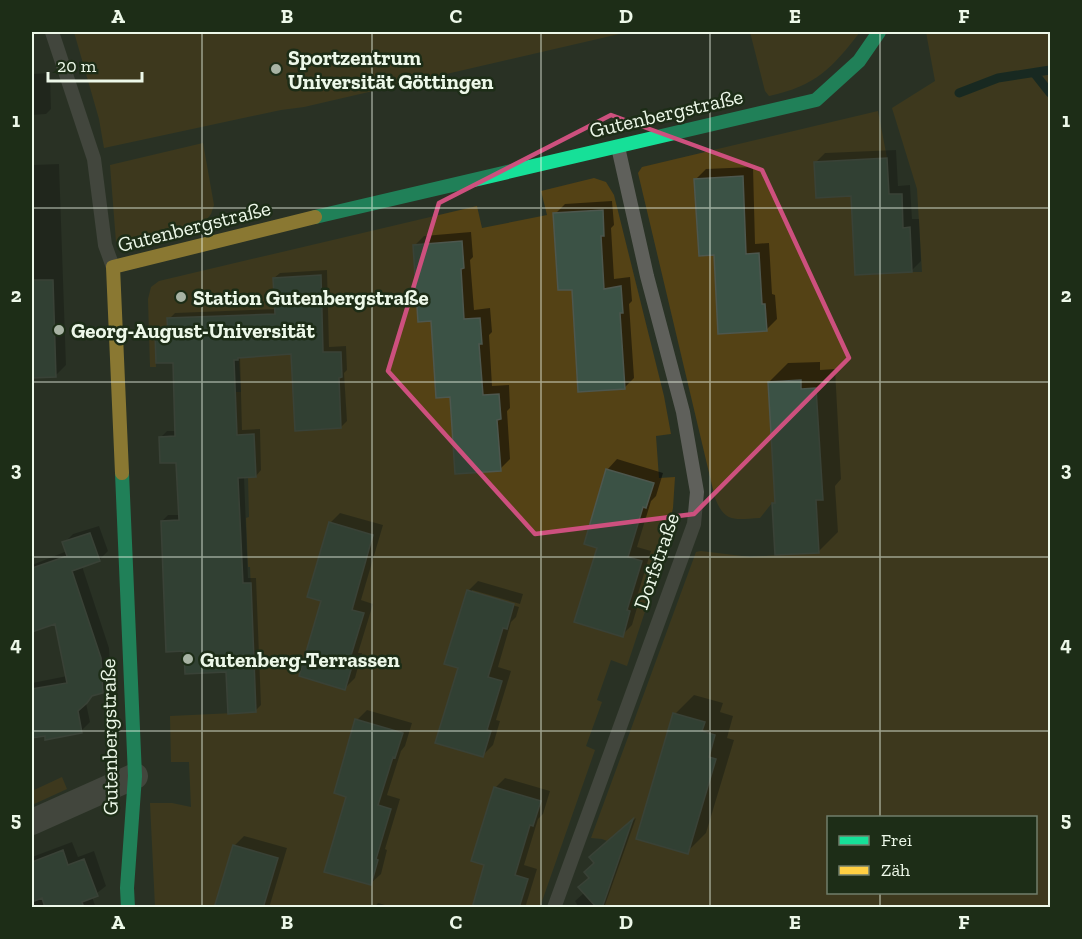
<svg xmlns="http://www.w3.org/2000/svg" width="1082" height="939" viewBox="0 0 1082 939" font-family="'Zilla Slab',serif">
  <rect width="100%" height="100%" fill="#293225"/>
  <path fill="#544215" fill-rule="evenodd" d="M74,32H628L304,107L281,110L104,148L99,119Z
    M750,32H860C832,68 816,86 769,96L765,91Z
    M926,32H1050V907H602L623,847L602,839L591,838L696,552L701,551L750,557L819,552L816,500L772,503L760,518C736,519 725,524 715,498L638,173L642,167L878,111L887,158L838,161L840,196L902,194L903,227H910L912,272H922L917,189L892,108L935,81ZM828,818H1036V892H828Z
    M203,143L214,205L211,214L204,223L116,242L110,165Z
    M594,178L606,182L614,195L664,396L671,434L656,436L659,478L675,477L673,508L662,560L627,666L611,660L597,700L602,702L586,746L595,750L540,907H155L150,803H172L191,807L189,762H171L170,716L256,712L250,567H248L246,518L249,517L248,477H256L254,434L237,435L235,392H241L236,315L168,318V333H155L156,367H150L148,299L151,287L159,281L477,206L482,228L547,215L541,191Z
    M62,777L67,789L32,805V791Z"/>
  <path fill="#0007" d="M50,73L51,109L46,114L32,115V74Z
    M896,150L898,186L910,185L912,219H919L921,261L911,271L853,194L816,162L825,153Z
    M59,164L66,365L56,375L32,376V165Z
    M753,167L755,244L769,243L772,294L775,295L777,319L767,329L715,254L696,179L706,169Z
    M612,201L614,225L611,228L614,279L630,277L632,301L629,304L634,378L624,388L573,288L555,214L565,204Z
    M471,232L473,257L470,260L474,310L490,308L492,332L489,335L492,386L509,385L510,408L507,411L510,459L500,469L451,396L414,246L424,236Z
    M327,270L329,347L346,346L347,370L344,373L347,421L341,427L292,353L240,356L242,430L260,429L261,470L256,476H244L248,578H256L261,705L255,711L228,670L185,649L162,521L168,515H180L178,461L161,437L167,431H177L174,361L157,333L163,328L169,327V319L175,313L276,309L274,278L280,273Z
    M820,362V370L835,369L841,479L835,486L838,532L819,551L773,503L776,501L769,382L788,363Z
    M617,459L663,473L656,496L651,501L637,547L651,551L636,600L639,601L632,625L622,635L598,547L607,470Z
    M340,513L383,525L361,600L373,604L358,653H362L355,678L345,688L330,523Z
    M99,526L108,551L99,560L82,566L109,648L111,683L102,692L95,693L86,703L90,722L81,731L32,737V683L67,676L56,622L32,631V565L67,551L64,543L73,534Z
    M478,581L523,594L520,604L472,590V593L519,607L516,617L511,622L498,667L511,671L496,720L500,721L493,745L483,755L460,667L468,591Z
    M694,695L723,703L720,712L733,716L727,738L734,740L706,833L687,852L675,714Z
    M367,710L412,723L405,746L401,751L387,795L400,799L385,849L387,850L381,874L370,884L348,796L357,720Z
    M505,778L550,791L543,814L538,819L524,865L537,869L525,908H473L486,864L495,788Z
    M636,818L604,908H579L575,901L585,892L596,863L595,853Z
    M244,836L287,848L269,908H216L234,846Z
    M72,842L78,857L94,851L106,886L92,897L96,908H34V900L32,901V857Z
    M378,903L396,908H374Z"/>
  <g fill="none" stroke-linecap="round" stroke-linejoin="round">
    <path stroke="#04211e" stroke-width="9" d="M1035,74L1050,93
      M959,93L998,78L1050,70"/>
  </g>
  <path fill="#3b5245" stroke="#4d574e" stroke-width="1.5" d="M887,158L889,194H902L903,228L910,227L912,272L855,275L851,196L816,198L814,162Z
    M743,176L746,254L759,253L762,304H765L767,331L718,334L714,255L699,256L694,179Z
    M603,210L604,236H601L604,289L621,286L623,313H620L625,389L578,392L572,290H558L553,213Z
    M462,241L464,268L461,269L464,319L480,318L482,344H479L483,395L499,394L501,419L497,420L501,471L455,474L450,397L436,398L431,321L418,322L413,245Z
    M321,275L323,352H341L342,377L339,378L341,428L295,431L291,354L238,358V360H234L237,435L254,434L256,477L238,478L243,583H251L256,712L228,714L226,672L185,674L184,651L166,652L161,521L179,520L176,463H160L159,437L175,436L173,363H156L155,333H168L167,318L275,314L273,278Z
    M32,280H53L56,377L32,378Z
    M801,380V389L816,388L823,500H816L819,553L775,555L772,503H775L768,382Z
    M606,469L654,483L646,508L643,507L628,557L642,561L627,610L630,611L623,637L574,622L597,548L584,544Z
    M329,522L373,535L352,610L364,613L349,662L353,663L345,690L299,676L321,601L307,597Z
    M90,533L100,561L72,571L101,658L103,693L92,696L87,703L78,711L82,733L45,740V736L32,738V689L67,683L55,624L32,632V568L67,556L62,542Z
    M467,590L514,604L507,629L503,628L488,677L502,681L487,730L491,731L483,757L435,743L458,668L444,664Z
    M673,713L705,722L702,731L715,735L709,757L716,759L688,854L636,839Z
    M355,719L403,733L395,758L393,757L378,805L391,809L376,859L378,860L371,885L324,872L346,797L334,793Z
    M494,787L541,801L533,826L530,825L515,875L528,879L519,908H472L484,865L471,861Z
    M633,819L602,908H597L578,887L589,878L584,872L594,863L589,857Z
    M233,845L278,858L263,908H214Z
    M63,850L68,865L84,859L98,896L82,902L84,908H45L42,898L32,902V862Z"/>
  <g fill="none" stroke-linecap="round" stroke-linejoin="round">
    <path stroke="#5f605b" stroke-width="14" d="M52,32L94,159L105,245L113,267
      M554,908L694,524L697,492L683,412L647,276L618,147"/>
    <path stroke="#5f605b" stroke-width="26" d="M32,822L135,776"/>
    <path stroke="#16e098" stroke-width="14" d="M315,217L816,100L859,61L879,32
      M122,473L135,776L127,888L128,908"/>
    <path stroke="#ffcf43" stroke-width="14" d="M122,473L113,267L315,217"/>
  </g>
  <path d="M0 0H1082V939H0ZM611,115L762,170L849,358L694,514L535,534L388,371L439,203Z" fill="#293225" fill-opacity=".55" fill-rule="evenodd"/>
  <path fill="none" stroke="#cd507e" stroke-width="4.5" stroke-linejoin="round" d="M611,115L762,170L849,358L694,514L535,534L388,371L439,203Z"/>
  <path fill="none" stroke="#edf8e9" stroke-width="1.5" stroke-opacity="0.55" d="M202,32V908M372,32V908M541,32V908M710,32V908M880,32V818M32,208H1050M32,382H1050M32,557H1050M32,731H1050M880,892V908"/>
  <g fill="#a8b3a4" stroke="#1d2d17" stroke-width="2">
    <circle cx="276" cy="69" r="6"/>
    <circle cx="181" cy="297" r="6"/>
    <circle cx="59" cy="330" r="6"/>
    <circle cx="188" cy="659" r="6"/>
  </g>
  <g text-anchor="middle" dominant-baseline="central" stroke-width="5" stroke-linejoin="round" paint-order="stroke">
    <g font-size="21" font-weight="bold" fill="#edf8e9" stroke="#1d2d17" text-anchor="start">
      <text x="288" y="57">Sportzentrum<tspan x="288" dy="24">Universität Göttingen</tspan></text>
      <text x="193" y="297">Station Gutenbergstraße</text>
      <text x="71" y="330">Georg-August-Universität</text>
      <text x="200" y="659">Gutenberg-Terrassen</text>
    </g>
    <g font-size="21" fill="#edf8e9" stroke="#1d2d17">
      <text transform="translate(666 113) rotate(-13)">Gutenbergstraße</text>
      <text transform="translate(194 226) rotate(-14)">Gutenbergstraße</text>
      <text transform="translate(656 561) rotate(-71)">Dorfstraße</text>
      <text transform="translate(109 737) rotate(-91)">Gutenbergstraße</text>
    </g>
  </g>
  <rect width="1082" height="939" fill="none" stroke="#1d2d17" stroke-width="66"/>
  <rect x="827" y="816" width="210" height="78" fill="#1d2d17" stroke="#707e6b" stroke-width="1.5"/>
  <rect x="839" y="836" width="30" height="9" fill="#16e098" stroke="#707e6b" stroke-width="1.5"/>
  <text x="881" y="846" font-size="18" fill="#edf8e9">Frei</text>
  <rect x="839" y="866" width="30" height="9" fill="#ffcf43" stroke="#707e6b" stroke-width="1.5"/>
  <text x="881" y="876" font-size="18" fill="#edf8e9">Zäh</text>
  <path d="M48 72v9h94v-9" fill="none" stroke="#edf8e9" stroke-width="3"/>
  <text x="57" y="72" font-size="18" fill="#edf8e9" stroke="#1d2d17" stroke-width="4.5" paint-order="stroke">20 m</text>
  <rect x="33" y="33" width="1016" height="873" fill="none" stroke="#edf8e9" stroke-width="2"/>
  <g font-size="20" text-anchor="middle" font-weight="bold" fill="#edf8e9">
    <text x="118" y="23">A</text>
    <text x="287" y="23">B</text>
    <text x="456" y="23">C</text>
    <text x="626" y="23">D</text>
    <text x="795" y="23">E</text>
    <text x="964" y="23">F</text>
    <text x="16" y="127">1</text>
    <text x="1066" y="127">1</text>
    <text x="16" y="302">2</text>
    <text x="1066" y="302">2</text>
    <text x="16" y="476">3</text>
    <text x="1066" y="476">3</text>
    <text x="16" y="651">4</text>
    <text x="1066" y="651">4</text>
    <text x="16" y="826">5</text>
    <text x="1066" y="826">5</text>
    <text x="118" y="929">A</text>
    <text x="287" y="929">B</text>
    <text x="456" y="929">C</text>
    <text x="626" y="929">D</text>
    <text x="795" y="929">E</text>
    <text x="964" y="929">F</text>
  </g>
</svg>
